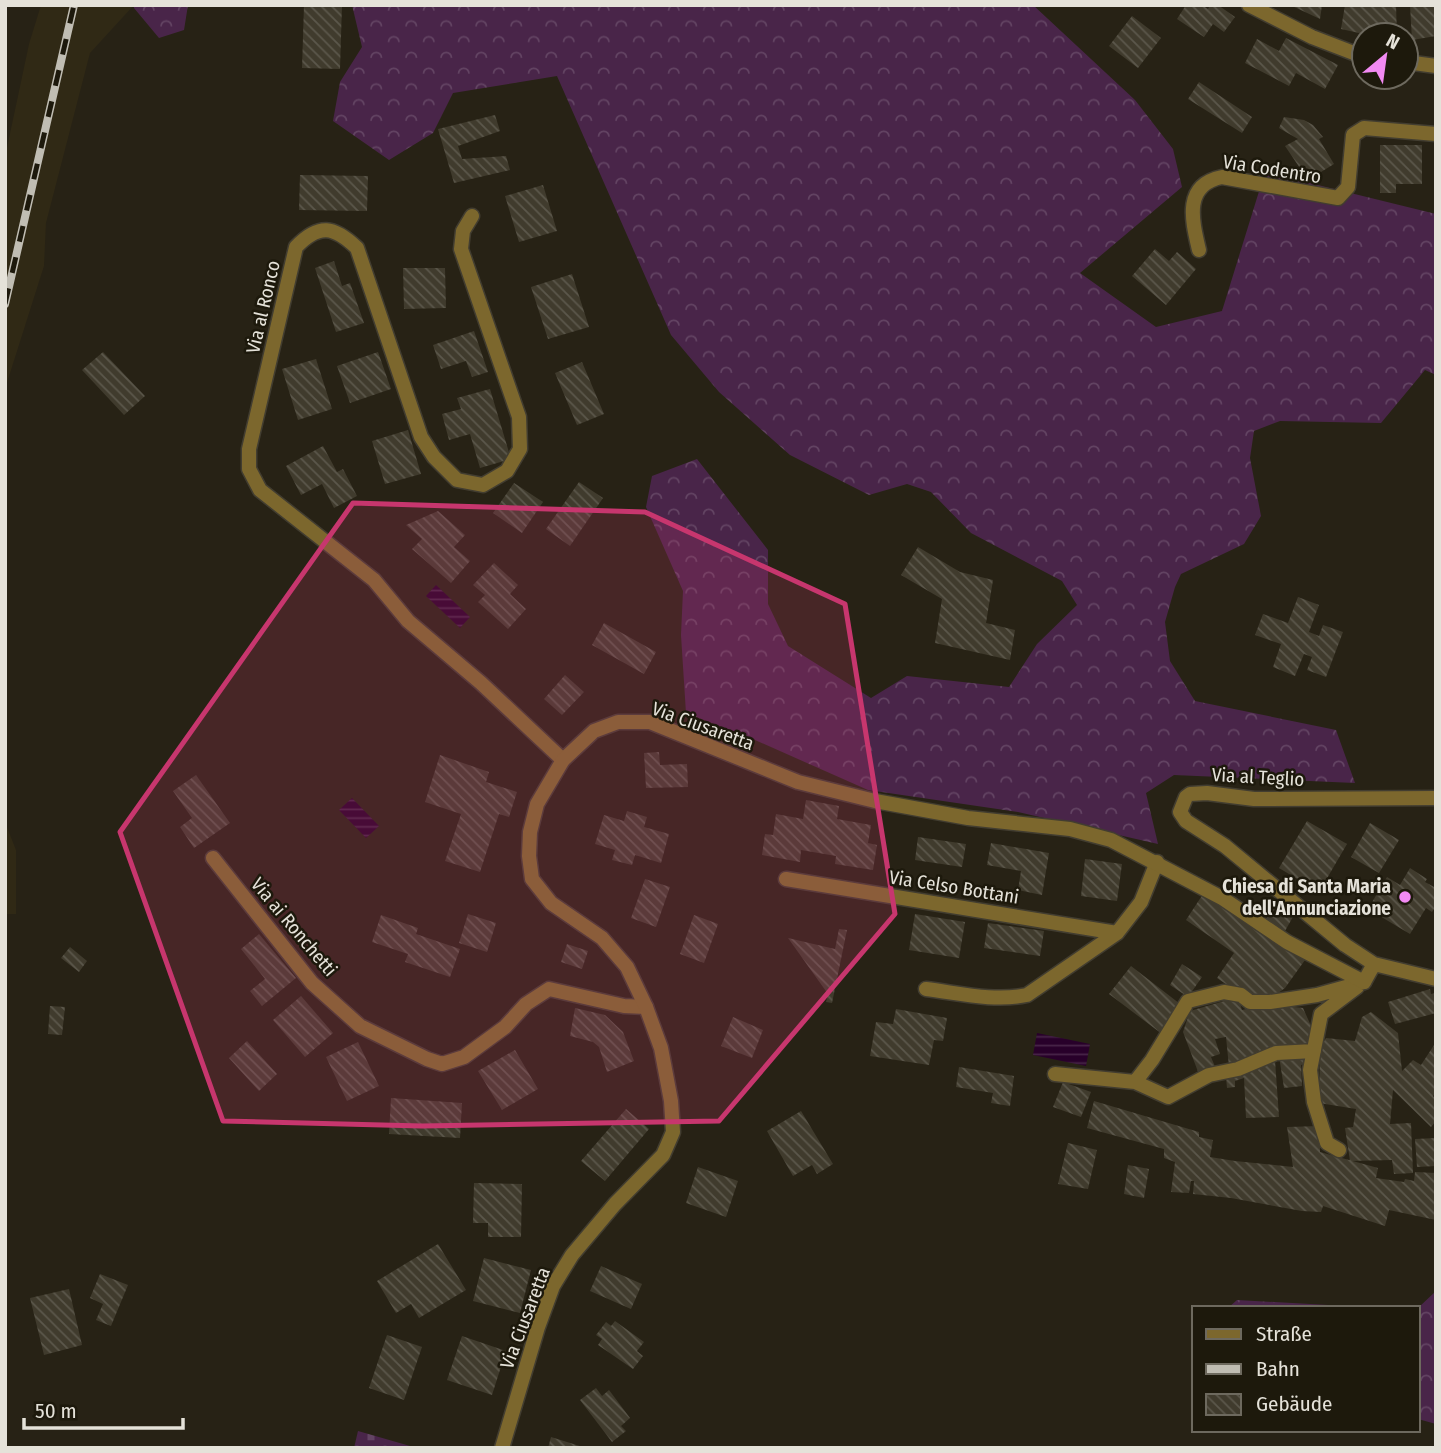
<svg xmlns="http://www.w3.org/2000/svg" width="1441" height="1453" viewBox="0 0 1441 1453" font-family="'Fira Sans Condensed',sans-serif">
  <defs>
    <pattern id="forest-crowns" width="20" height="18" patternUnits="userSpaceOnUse" patternTransform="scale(1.75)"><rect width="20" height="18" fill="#492549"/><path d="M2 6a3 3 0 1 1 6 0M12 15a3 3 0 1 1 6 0" fill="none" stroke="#634463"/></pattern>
    <pattern id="cemetery-stones" width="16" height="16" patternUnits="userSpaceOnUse" patternTransform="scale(1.75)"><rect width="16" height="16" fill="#492549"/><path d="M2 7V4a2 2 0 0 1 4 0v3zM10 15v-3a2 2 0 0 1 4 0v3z" fill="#634463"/></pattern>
    <pattern id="water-rules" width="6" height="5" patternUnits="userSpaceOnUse" patternTransform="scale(1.75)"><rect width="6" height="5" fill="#28002a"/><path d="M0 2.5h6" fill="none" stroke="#472548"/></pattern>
    <pattern id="building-back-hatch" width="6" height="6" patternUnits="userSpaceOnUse" patternTransform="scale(1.75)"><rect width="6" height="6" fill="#403b2d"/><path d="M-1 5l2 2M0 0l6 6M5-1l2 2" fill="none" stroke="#5b574b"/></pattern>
  </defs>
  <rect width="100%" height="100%" fill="#272215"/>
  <path fill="#302915" d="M41,5H134L90,53L46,223L44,266L5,389V157L29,44Z
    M5,822L16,850V914H5Z"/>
  <path fill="url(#forest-crowns)" d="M134,5H188L184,30L159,38L134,8Z
    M352,5H1033L1135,100L1173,149L1182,187L1080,273L1156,327L1222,311L1265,172L1436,214V375L1425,370L1381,423L1280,421L1254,431L1250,458L1261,516L1244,544L1181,574L1175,587L1165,622L1170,661L1195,701L1336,730L1355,783L1174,775L1146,793L1158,844L1018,812L868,790L755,740L686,713L681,635L683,591L646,507L652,476L697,459L768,550V604L788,646L871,698L907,676L1009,687L1037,644L1077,605L1062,581L971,533L931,492L907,484L869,495L790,455L719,392L671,335L557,76L453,93L433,133L389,160L333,121L340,82L362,47Z
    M1436,1291V1424L1418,1419V1308Z
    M1237,1300L1382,1308H1228Z"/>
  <path fill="url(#cemetery-stones)" d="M358,1431L417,1448H354Z"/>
  <path fill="url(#water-rules)" d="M436,585L470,617L460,628L426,596Z
    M352,798L379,826L366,838L339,810Z
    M1037,1033L1090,1044L1086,1066L1033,1055Z"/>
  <path fill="url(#building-back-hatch)" d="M304,5H342L340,69L302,68Z
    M1186,5H1202L1208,9L1210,5H1218L1235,17L1224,32L1213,24L1204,37L1177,19Z
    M1290,5H1322L1320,19Z
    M1345,5H1396L1397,35H1368L1341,29Z
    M1410,5H1436V36L1412,40Z
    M1132,16L1161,38L1138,68L1109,46Z
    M1286,38L1338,65L1325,89L1296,73L1289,86L1245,63L1257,39L1279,51Z
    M1199,82L1252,117L1242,133L1188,99Z
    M495,115L500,131L458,146L462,159L506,156L510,170L454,183L438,129Z
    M1284,117L1304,120L1313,125L1323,137L1319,139L1334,164L1308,180L1285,146L1298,139L1279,128Z
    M1380,145H1422V184H1396V193H1380Z
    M300,175L368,176L367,211L299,210Z
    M543,185L557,231L519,242L505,196Z
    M1155,249L1169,261L1177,252L1196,269L1166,305L1132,276Z
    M334,261L342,286L350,283L364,323L336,332L315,268Z
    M403,268H445L446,308L404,309Z
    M572,274L589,327L548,339L531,287Z
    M474,331L488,372L472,377L466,361L441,369L433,345Z
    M103,352L145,396L124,415L82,370Z
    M378,352L391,389L350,403L337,366Z
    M316,359L332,409L298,420L282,369Z
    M582,362L604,414L577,425L555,373Z
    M490,389L511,459L480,468L470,434L449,440L442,414L461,409L457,398Z
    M408,430L421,474L385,484L372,441Z
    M323,446L337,472L343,469L357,496L334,508L322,484L301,495L286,466Z
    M579,482L603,498L570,546L546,529Z
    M514,483L543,502L522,533L493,513Z
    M438,511L465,535L454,547L470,561L451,583L412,549L422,539L406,525Z
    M918,547L960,572L993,580L986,623L1015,630L1010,660L935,643L942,599L901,575Z
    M494,563L518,585L510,594L526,609L508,629L478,602L485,595L473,585Z
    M1298,597L1319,605L1309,632L1319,636L1323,625L1343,632L1326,677L1307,670L1312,657L1304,654L1295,676L1273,667L1281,644L1255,635L1263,614L1288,623Z
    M604,623L656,652L644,674L592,645Z
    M565,675L584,692L562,715L544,699Z
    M659,752L660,765L687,764L688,787L646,788L644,753Z
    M440,755L489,772L486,782L517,792L509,817L499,814L480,872L445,861L461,814L425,802Z
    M196,775L230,823L194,848L180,827L192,818L173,791Z
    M806,800L839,806L837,819L871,825L868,843L877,845L873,870L835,864L836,856L801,850L800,862L762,855L765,834L773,835L776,814L803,819Z
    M627,811L647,817L644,827L669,834L661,863L635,855L632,865L612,860L615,850L595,844L604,815L624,821Z
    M1307,821L1347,844L1319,892L1279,868Z
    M1370,823L1399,840L1379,873L1351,857Z
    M918,837L966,844L962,867L915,860Z
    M991,843L1049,853L1042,895L1018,890L1021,871L987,865Z
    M1085,859L1122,864L1117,901L1081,896Z
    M1410,868L1427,879L1425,882L1436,888V906L1432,912L1426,908L1410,934L1368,909L1387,877L1400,885Z
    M645,879L670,887L656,927L631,918Z
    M1205,891L1305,960L1285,988L1270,999L1233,989L1217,978L1234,953L1186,920Z
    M1274,904L1294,915L1285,931L1265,921Z
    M468,914L496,923L487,952L459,943Z
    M915,914L965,922L959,958L909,950Z
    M381,915L418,928L416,934L460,949L450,977L405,962L408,954L372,942Z
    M694,915L718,924L704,963L680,954Z
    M988,923L1044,931L1040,956L984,948Z
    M839,929L847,930L832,1003L826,1002L828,994L788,938L835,949Z
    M259,934L296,978L262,1006L250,991L265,979L241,949Z
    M567,944L588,951L582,969L561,962Z
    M70,947L87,961L79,972L61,958Z
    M1182,964L1202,977L1188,997L1170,985Z
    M1131,966L1184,1007L1166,1037L1109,994Z
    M1430,989L1431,994L1436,993V1013L1395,1024L1388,1002Z
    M301,996L333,1033L305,1057L273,1020Z
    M1238,997L1242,1010L1267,1004L1303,1008L1316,1037L1309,1063L1301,1065L1302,1086L1284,1088L1279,1056L1280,1046H1274L1279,1117L1246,1118L1244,1078L1235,1081V1087L1227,1088L1225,1067H1229L1226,1037L1215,1039L1220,1054L1211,1057L1216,1069L1200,1077L1183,1032L1190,1011Z
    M50,1006L65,1007L62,1035L48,1034Z
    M575,1008L605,1015L623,1032L634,1061L607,1072L599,1047L593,1042L570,1036Z
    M896,1009L947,1018L943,1041L934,1040L929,1065L870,1056L876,1022L893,1024Z
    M1371,1012L1398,1033L1402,1071L1413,1060L1421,1065L1436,1042V1093L1433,1096L1436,1099V1121L1431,1127L1393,1090L1390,1124L1411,1123L1413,1173L1394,1174L1392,1160L1350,1161L1345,1128L1353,1127L1356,1109L1319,1103L1320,1048L1326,1038L1355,1041L1362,1017Z
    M733,1017L763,1030L752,1058L721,1046Z
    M247,1041L277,1074L259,1091L229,1058Z
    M358,1042L379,1086L347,1101L326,1057Z
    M515,1050L538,1089L502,1110L478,1071Z
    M959,1067L1014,1076L1010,1106L991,1103L993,1093L956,1087Z
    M1063,1082L1091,1092L1081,1117L1053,1107Z
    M391,1098L462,1103L460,1138L389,1134Z
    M1094,1101L1199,1132V1137L1213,1140L1210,1157L1235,1161L1293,1167L1287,1127L1320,1126V1152L1378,1168L1376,1178L1404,1182L1405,1179L1414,1181L1415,1172L1436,1173V1220L1389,1210L1385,1226L1323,1206L1321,1212L1302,1211L1231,1198L1193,1194L1194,1181H1191L1189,1193L1171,1192L1175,1162L1164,1158V1149L1087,1128Z
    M626,1109L649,1129L605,1181L581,1161Z
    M801,1111L833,1164L817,1174L812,1165L793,1176L767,1131Z
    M1436,1138V1166L1417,1167L1415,1139Z
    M1068,1143L1097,1150L1088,1189L1058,1184Z
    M1128,1165L1149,1169L1144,1198L1124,1194Z
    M698,1167L738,1181L726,1217L686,1203Z
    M474,1183L522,1184L521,1237H488V1223H473Z
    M438,1244L466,1290L419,1318L411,1304L396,1313L377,1281Z
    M484,1258L531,1270L520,1313L473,1301Z
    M601,1266L642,1284L631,1309L590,1291Z
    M100,1274L128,1285L111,1326L96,1320L103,1304L90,1298Z
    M69,1289L82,1345L44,1355L30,1298Z
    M615,1321L644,1342L637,1351L643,1356L633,1369L598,1345L602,1339L596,1335L606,1322L611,1326Z
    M387,1335L422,1347L404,1400L369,1388Z
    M462,1336L506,1351L492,1395L447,1380Z
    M596,1388L602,1396L609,1390L630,1418L621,1426L626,1431L612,1442L580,1400Z
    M551,1437L583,1447V1448H548Z"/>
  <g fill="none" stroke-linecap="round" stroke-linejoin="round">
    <g stroke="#423d30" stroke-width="17">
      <path id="pedestrian" d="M1055,1074L1135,1082L1168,1097L1209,1075L1238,1069L1276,1053L1314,1051
        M1135,1082L1152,1060L1188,1001L1224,992L1241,995L1250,1002H1270L1317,995L1364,982
        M1339,1150L1327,1143L1314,1102L1310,1070L1321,1014L1357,987"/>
    </g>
    <g stroke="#423d30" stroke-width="17">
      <path id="minor" d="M1249,5L1312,37L1364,57
        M1406,62L1436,66
        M472,216L463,231L461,249L519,417L520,449L507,471L483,485L457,480L434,457L421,437L357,248C334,226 319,223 296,247L249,449V469L260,490L374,580L408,621L481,683L563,760
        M1199,250C1192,220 1183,185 1222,177L1338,198L1348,187L1353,135L1364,128L1436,134
        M213,858L312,983L360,1026L427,1059L442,1064L464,1057L505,1027L526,1004L549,989L624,1006L646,1007
        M786,879L1117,933
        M926,989C959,993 994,1002 1027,995L1117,933L1141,902L1157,862"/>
    </g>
    <g stroke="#423d30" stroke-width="17">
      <path id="tertiary" d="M1436,798L1254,799L1207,793L1190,794L1186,797L1180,812L1186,821L1225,846L1345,945L1374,964L1436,979
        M502,1448L538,1327L553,1286L572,1255L615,1204L663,1155L673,1132L671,1101L661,1048L646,1007L627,967L602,938L551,903L532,879L529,856L530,832L537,804L563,760L594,731L618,722H650L798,782L875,801L968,818L1070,829L1111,840L1222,898L1287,942L1364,982L1374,964"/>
    </g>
    <use href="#pedestrian" stroke="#7c672d" stroke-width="14"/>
    <use href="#minor" stroke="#7c672d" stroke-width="14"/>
    <use href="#tertiary" stroke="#7c672d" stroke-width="14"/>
    <g stroke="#c0bdb3" stroke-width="8">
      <path id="rail" d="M5,304L74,5"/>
    </g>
    <use href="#rail" stroke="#1d190c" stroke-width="5" stroke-dasharray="16" stroke-linecap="butt"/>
  </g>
  <path fill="#c7366e" fill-opacity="0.2" stroke="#c7366e" stroke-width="5" stroke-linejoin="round" d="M353,503L645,512L845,604L895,914L719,1121L422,1126L223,1121L120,832Z"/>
  <circle fill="#f28af3" stroke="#1d190c" stroke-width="2.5" cx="1405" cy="897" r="7"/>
  <g text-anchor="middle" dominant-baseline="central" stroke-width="5" stroke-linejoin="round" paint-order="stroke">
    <g font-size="19" fill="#e5e2d9" stroke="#1d190c">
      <text transform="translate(1272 169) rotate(9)">Via Codentro</text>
      <text transform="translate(263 307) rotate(-77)">Via al Ronco</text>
      <text transform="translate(703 726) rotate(20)">Via Ciusaretta</text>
      <text transform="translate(1258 777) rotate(3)">Via al Teglio</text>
      <text transform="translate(954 887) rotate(9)">Via Celso Bottani</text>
      <text transform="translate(294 927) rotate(50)">Via ai Ronchetti</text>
      <text transform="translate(525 1318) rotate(-69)">Via Ciusaretta</text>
    </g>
    <g font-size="19" font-weight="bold" fill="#e5e2d9" stroke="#1d190c" text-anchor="end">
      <text x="1391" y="886">Chiesa di Santa Maria<tspan x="1391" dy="22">dell'Annunciazione</tspan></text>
    </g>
  </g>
  <rect width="1441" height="1453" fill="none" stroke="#e5e2d9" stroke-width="14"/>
  <rect x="1192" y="1306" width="228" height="126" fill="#1d190c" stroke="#6d695e" stroke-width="2"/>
  <rect x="1206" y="1329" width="35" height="10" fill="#7c672d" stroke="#6d695e" stroke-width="2"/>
  <text x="1256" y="1341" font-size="21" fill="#e5e2d9">Straße</text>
  <rect x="1206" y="1364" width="35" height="10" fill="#c0bdb3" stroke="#6d695e" stroke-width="2"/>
  <text x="1256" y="1376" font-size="21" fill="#e5e2d9">Bahn</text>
  <rect x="1206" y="1394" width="35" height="21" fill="url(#building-back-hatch)" stroke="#6d695e" stroke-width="2"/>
  <text x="1256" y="1411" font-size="21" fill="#e5e2d9">Gebäude</text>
  <g transform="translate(1385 56) rotate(29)"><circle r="33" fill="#1d190c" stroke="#6d695e" stroke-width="2"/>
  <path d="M0-5L12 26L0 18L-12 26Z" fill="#f28af3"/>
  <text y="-10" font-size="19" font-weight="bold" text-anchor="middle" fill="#e5e2d9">N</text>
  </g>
  <path d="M24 1418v10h159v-10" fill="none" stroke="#e5e2d9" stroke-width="3.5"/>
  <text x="35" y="1418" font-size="21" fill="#e5e2d9" stroke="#1d190c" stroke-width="5" paint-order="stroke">50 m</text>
</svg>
